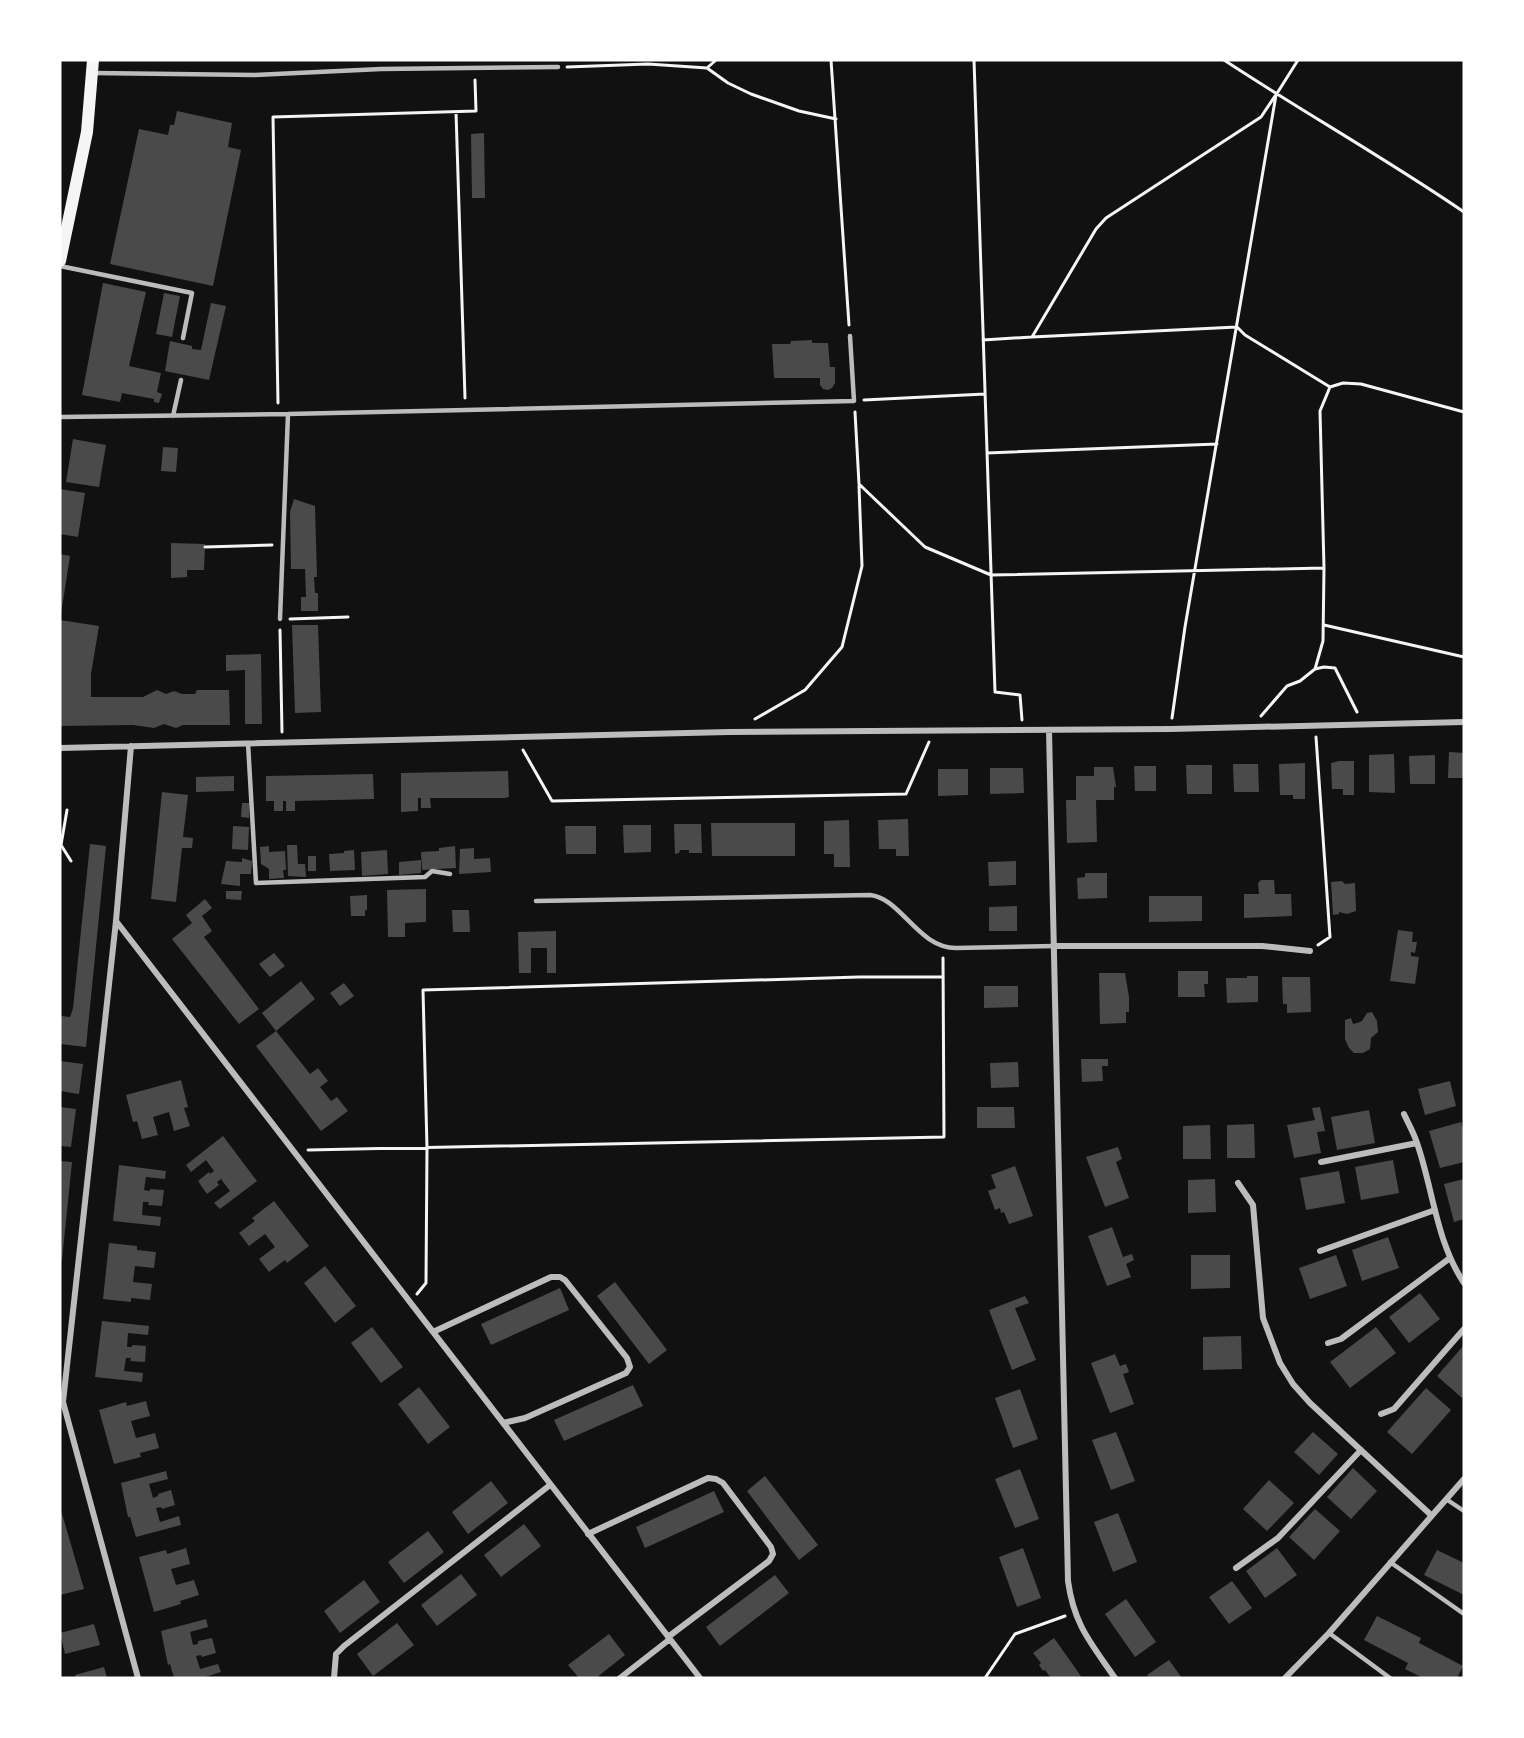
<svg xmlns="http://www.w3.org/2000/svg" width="1524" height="1738" viewBox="0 0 1524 1738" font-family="Cabin,sans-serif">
  <rect width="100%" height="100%" fill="#111"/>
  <path fill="#4a4a4a" d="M177,111L232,123L228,147L241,150L213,286L110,264L139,129L168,135L170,125H174Z
    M484,133L485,198H472L471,134Z
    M103,283L146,292L129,366L161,373L157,392L162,394L159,403L154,402V399L122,393L120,402L82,395Z
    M164,293L180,296L172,337L156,334Z
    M211,303L226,306L209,380L165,371L170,341L192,346V349L201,350Z
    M812,340V343H828L830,367H835V383L832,388L828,390L823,389L820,385V378H774L772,344H790L791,341Z
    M73,439L106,445L99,487L66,482Z
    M163,447L178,448L176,472L161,471Z
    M60,489L85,493L78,537L60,534Z
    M294,499L315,506L317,577H314L315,593H318V611H301V597H306L305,569H291L290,512Z
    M171,543L205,544L204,570H187V577L171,578Z
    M60,554L70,556L61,614H60Z
    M60,620L99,626L91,674V697H143L157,690L166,694L174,691L182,694H195L197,690H229L230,725H183L176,728L164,724L154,728L133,725L60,726Z
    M292,625H318L321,712L295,713Z
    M261,654L262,724H245V670L226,671V655Z
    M1449,752L1464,753V778H1448Z
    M1394,754L1395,793L1369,792V755Z
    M1435,755V784H1410L1409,756Z
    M1339,761H1354V795H1343V789H1332L1331,763Z
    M1305,763V799H1293V795H1280L1279,764Z
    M1233,764H1258L1259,792H1234Z
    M1186,765H1212V794H1187Z
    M1134,766H1156V791H1135Z
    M1094,767H1113L1116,787H1114V800H1096L1097,842L1067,843L1066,800H1076V776H1094Z
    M990,768H1023L1024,793L990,794Z
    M938,769H968V795L938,796Z
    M508,771L509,797L505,798H430L431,808H421V798H418V811L401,812V773Z
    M373,774L374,799L295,801V811H286V801H283V811H274V801H266V776Z
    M234,776V791L196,792V777Z
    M162,792L188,795L183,837L193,838L192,848H182L176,902L151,899Z
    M242,803H249V818L241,817Z
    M908,819L909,856H896V849H879L878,820Z
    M849,820L850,867H834V854H824V821Z
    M711,823H795V856H712Z
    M674,824H701L702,853H689V850H680L679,853L675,854Z
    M623,825H651V852L624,853Z
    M233,826L249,827L248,850L232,849Z
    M565,826H596V854H566Z
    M90,844L106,846L86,1047L60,1044V1022L61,1016L70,1017L73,1008Z
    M287,845H297L298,864H305L306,877L288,876Z
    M269,846V852L285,851L286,870H283L284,878L269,879V869L261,864L260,847Z
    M455,846L456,868L422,870L421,852L439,851V848Z
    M474,848V859L490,858L491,872L459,874L460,849Z
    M354,850L355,870L330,871L329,854L344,853V851Z
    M387,850L388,874L362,876L361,852Z
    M308,856H316V871H308Z
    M242,858L252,861L251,874H240V886L221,884L226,861L242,862Z
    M421,860V873L399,875V862Z
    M1016,861V885L989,886L988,862Z
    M1085,873H1107V898L1078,899L1077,878L1085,877Z
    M1261,880H1274L1275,894H1291L1292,916L1244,918V894H1259L1258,883Z
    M1342,881L1345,884L1355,883L1356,911L1347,914L1339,912V914L1333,915L1331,882Z
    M426,889V922L405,923V937H388L387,890Z
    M226,891H242L241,900L226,899Z
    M367,895V910H365V916H351L350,896Z
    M1149,896H1202V921L1149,922Z
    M205,899L212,908L202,916L212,931L204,937L259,1009L239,1024L172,939L192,923L186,915Z
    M1017,906V931H989V907Z
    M452,910H469L470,932H453Z
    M1398,930L1413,932L1412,942H1417L1415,953L1411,952V956L1419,957L1415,984L1390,981Z
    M556,931V973H547V948H531V973H519L518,932Z
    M274,953L285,966L270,977L259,964Z
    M1178,971H1208V984H1204L1205,997H1178Z
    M1099,973H1125L1129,997V1012H1126V1023L1100,1024Z
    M1247,976H1258V1002L1227,1003L1226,978H1247Z
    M1282,977H1310L1311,1012L1287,1013V1004H1283Z
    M301,981L315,999L276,1031L262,1013Z
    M344,983L354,996L340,1006L330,993Z
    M984,986H1018V1007L984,1008Z
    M1372,1012L1377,1021L1378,1032L1371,1038L1370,1049L1363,1053H1354L1349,1048L1345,1039V1020L1351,1018L1353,1024L1357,1023L1362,1021L1367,1013Z
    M276,1031L310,1074L318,1068L328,1081L320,1087L331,1101L337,1097L348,1111L321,1131L256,1046Z
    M1081,1059H1108V1066H1102L1103,1081L1082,1082Z
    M60,1061L83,1064L79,1094L60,1091Z
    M1018,1062L1019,1087L991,1088L990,1063Z
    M181,1080L188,1107L184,1108L190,1126L174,1131L169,1112L153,1117L158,1135L142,1139L137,1121L133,1122L126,1095Z
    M1450,1081L1456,1106L1425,1115L1418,1089Z
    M60,1107L76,1109L71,1147L60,1146Z
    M977,1107H1014L1015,1128H977Z
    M1320,1107L1325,1131L1317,1132L1321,1153L1294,1158L1287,1125L1315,1120L1312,1108Z
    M1369,1110L1375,1143L1337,1150L1331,1117Z
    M1461,1122L1464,1132V1162L1440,1168L1429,1131Z
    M1254,1124L1255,1158H1227V1125Z
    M1210,1125L1211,1159H1183V1126Z
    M223,1136L257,1181L220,1209L214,1203L230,1191L221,1179L217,1182L219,1185L207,1194L202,1187L198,1181L209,1172L210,1174L214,1171L206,1160L191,1172L186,1165Z
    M1118,1147L1122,1159L1116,1162L1129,1198L1105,1207L1086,1157Z
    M1393,1160L1399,1193L1361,1200L1355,1167Z
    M60,1161L72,1162L62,1260H60Z
    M119,1165L166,1171L165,1179L146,1177L144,1190L150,1191V1189L164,1190L162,1206L148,1205L149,1202H143L142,1215L161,1217L160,1226L113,1221Z
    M1015,1166L1033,1216L1009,1224L1004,1212L1001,1213L1000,1208L995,1210L988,1191L996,1188L991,1175Z
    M1339,1171L1345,1203L1306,1210L1300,1178Z
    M1215,1179L1216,1212L1188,1213V1180Z
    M1464,1179V1219L1454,1222L1444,1184Z
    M274,1201L309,1246L287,1263L285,1260L269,1272L259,1259L275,1247L265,1234L249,1246L239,1233L255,1221L252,1218Z
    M1112,1227L1123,1257L1132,1254L1134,1260L1126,1264L1131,1277L1107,1286L1088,1236Z
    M1388,1237L1399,1268L1362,1281L1352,1250Z
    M109,1243L137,1246V1250L156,1252L154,1268L135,1266L133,1282L152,1284L150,1300L131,1298V1302L103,1299Z
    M1191,1255H1230V1288L1191,1289Z
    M1336,1255L1347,1286L1310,1299L1299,1268Z
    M325,1266L356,1306L335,1323L304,1283Z
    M615,1282L667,1350L649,1364L597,1296Z
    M560,1288L569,1310L491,1345L481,1324Z
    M1420,1293L1440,1319L1409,1343L1389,1317Z
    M1025,1296L1029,1303L1015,1308L1036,1360L1012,1370L989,1310Z
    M102,1321L149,1326L148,1335L128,1333L127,1347H132V1345L146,1346L145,1362L130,1361L131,1358H126L124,1371L143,1373L142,1382L95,1377Z
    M372,1327L403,1367L381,1383L351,1343Z
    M1376,1327L1396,1353L1350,1388L1330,1362Z
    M1241,1336L1242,1369L1203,1370V1337Z
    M1464,1345V1396L1462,1398L1437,1376Z
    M1115,1354L1120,1366L1126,1364L1129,1372L1123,1374L1134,1404L1110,1413L1091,1363Z
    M633,1385L643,1406L564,1441L554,1420Z
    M419,1387L450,1427L428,1444L398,1404Z
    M1426,1388L1451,1410L1412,1454L1387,1432Z
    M1020,1389L1038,1439L1013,1448L995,1398Z
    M146,1401L150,1416L131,1421L136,1438L155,1433L159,1448L140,1453L141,1457L114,1464L99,1410L126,1402L127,1406Z
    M1116,1432L1135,1481L1111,1490L1092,1440Z
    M1313,1432L1338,1454L1319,1475L1294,1452Z
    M1353,1468L1377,1491L1351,1519L1327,1497Z
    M1020,1469L1039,1519L1015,1528L995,1479Z
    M166,1471L168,1479L149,1484L153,1498L158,1496V1494L171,1490L175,1505L162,1509L161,1507L156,1508L160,1522L179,1516L181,1525L136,1537L130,1517H128L121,1483Z
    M765,1476L818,1545L799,1560L747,1491Z
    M1269,1480L1294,1503L1267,1531L1243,1509Z
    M491,1481L508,1503L468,1534L452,1512Z
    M714,1491L724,1512L645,1548L636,1527Z
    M60,1507L84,1589L60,1595Z
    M1315,1509L1340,1531L1314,1560L1289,1537Z
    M1118,1513L1137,1562L1113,1572L1094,1522Z
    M524,1524L541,1546L501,1577L484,1555Z
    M428,1531L444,1552L404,1583L388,1562Z
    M186,1548L190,1564L171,1569L176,1585L194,1580L199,1595L180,1601L181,1604L154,1612L139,1557L166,1550L167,1554Z
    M1023,1548L1041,1598L1017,1607L999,1557Z
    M1277,1548L1297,1575L1265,1598L1246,1571Z
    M1437,1550L1464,1563V1595L1424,1575Z
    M461,1574L477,1595L437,1626L421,1605Z
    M775,1575L789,1593L720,1646L706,1627Z
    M364,1580L380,1602L340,1633L324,1611Z
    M1232,1581L1252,1608L1229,1624L1209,1597Z
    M1126,1599L1156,1642L1135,1657L1105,1614Z
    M1377,1616L1421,1638L1419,1643L1463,1666L1457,1678H1423L1405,1669L1408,1663L1364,1640Z
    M206,1619L208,1627L190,1632L193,1645L198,1644V1641L212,1638L216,1653L202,1657L201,1655L196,1656L200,1669L218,1664L221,1672L202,1678H174L170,1664L168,1665L161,1631Z
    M397,1623L414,1645L373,1676L357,1654Z
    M94,1624L100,1645L65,1654L60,1633Z
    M609,1634L625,1655L596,1678H579L568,1665Z
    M1054,1638L1076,1669L1082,1678H1051L1045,1670L1043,1671L1039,1665L1041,1663L1033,1653Z
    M1169,1660L1182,1678H1150L1147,1675Z
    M104,1667L107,1678H76L75,1675Z"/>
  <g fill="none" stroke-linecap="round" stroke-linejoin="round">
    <path stroke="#f5f5f5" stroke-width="3" d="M831,60L849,325
      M974,60L995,692L1020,695L1022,720
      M1224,60C1303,112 1385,158 1464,212
      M567,67L648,64L707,68L728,83L751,94L799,111L836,119
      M707,68L716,60
      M456,112L465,398
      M1032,337L1237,327L1245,335L1330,387L1343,383L1361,384L1464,412
      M983,340L1032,337L1096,229L1106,218L1261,117L1275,96
      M864,400L985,394
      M278,403L273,117L476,111L475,80
      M855,412L859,484L925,547L991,575L1324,568
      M987,453L1217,444
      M205,547L272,545
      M290,619L348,617
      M1324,625L1464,657
      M280,630L282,732
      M1315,669L1324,667L1335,668L1357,712
      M1261,716L1287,686L1300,681L1315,669L1323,641L1324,568L1320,411L1330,387
      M1172,718L1185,627L1276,95L1298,60
      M755,719L805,690L842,647L862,566L859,486
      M1316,737L1330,937L1318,945
      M523,750L552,801L906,794L929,742
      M67,810L61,845L71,861
      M308,1150L944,1137L943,958
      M417,1294L426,1283L427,1148L423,990L859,977H943
      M985,1678L1015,1634L1065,1616"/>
    <path stroke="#bcbcbc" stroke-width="4.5" d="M93,73L255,75L381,69L558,67
      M60,266L192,293L183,338
      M173,416L181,380
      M60,417L288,414L854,401L850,336
      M280,619L288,414
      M248,743L256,883L425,877L432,871L450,874
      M536,901L870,895C901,898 918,948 956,948L1055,946
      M1446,1499L1464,1511
      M1390,1562L1464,1614
      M1329,1633L1390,1678"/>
    <path stroke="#bcbcbc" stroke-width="6" d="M1049,730L1068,1581C1074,1625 1091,1643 1115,1678
      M131,746L116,921L63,1402L138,1678
      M60,748L729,732L1171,729L1464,722
      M116,921L700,1678
      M1055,946H1262L1310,951
      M1404,1114C1408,1123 1414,1133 1417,1143C1433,1189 1436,1241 1464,1283
      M1321,1162L1417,1143
      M1238,1183L1253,1205L1263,1318L1280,1363L1293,1384L1310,1403L1431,1515
      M1320,1251L1435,1210
      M433,1332L551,1277H560L565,1280L627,1358L630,1367L626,1373L525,1418L503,1423
      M1328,1343L1341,1339L1450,1258
      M1381,1414L1394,1409L1464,1329
      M588,1534L708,1478L716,1479L723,1483L771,1547L773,1554L769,1561L668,1637
      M1236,1568L1278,1538L1361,1450
      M334,1678L336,1654L344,1646L550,1485
      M620,1678L670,1639
      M1285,1678L1329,1633L1464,1479"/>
    <path stroke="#f5f5f5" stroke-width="12" d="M60,261L87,132L93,60"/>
  </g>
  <rect width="1524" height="1738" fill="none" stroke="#ffffff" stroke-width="123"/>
</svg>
